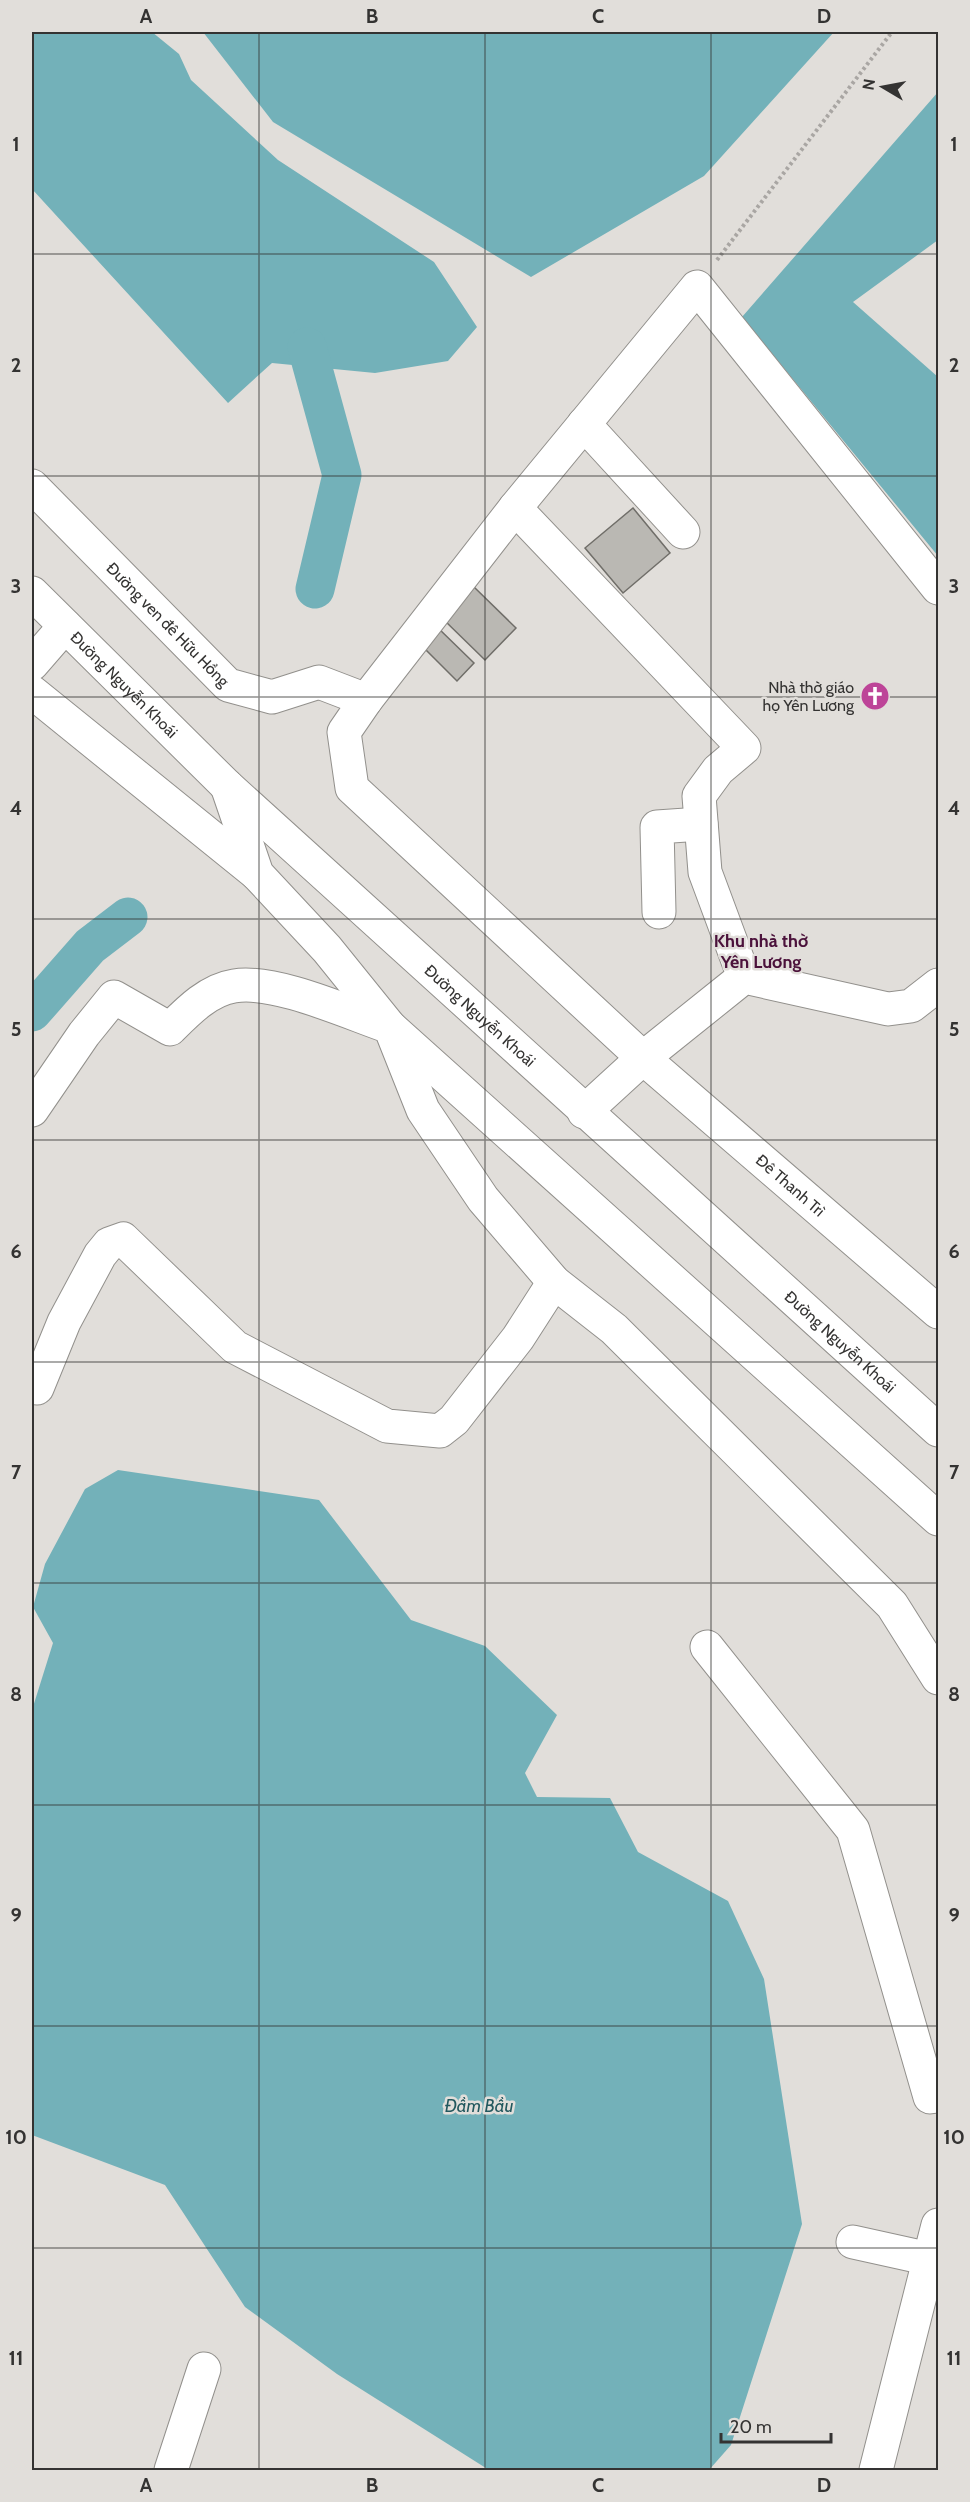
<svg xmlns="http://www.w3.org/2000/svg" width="970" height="2502" viewBox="0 0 970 2502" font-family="Cabin,sans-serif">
  <rect width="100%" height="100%" fill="#e1deda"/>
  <path fill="#73b1b9" d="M32,32H152L179,54L191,80L278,160L434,262L477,327L448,361L375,373L272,363L228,403L32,189Z
    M203,32H834L704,176L531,277L273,122Z
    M938,92V240L853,302L938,377V556L742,317Z
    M118,1470L319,1500L411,1620L485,1646L557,1715L525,1773L537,1797L610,1798L638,1852L728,1901L764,1979L802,2224L731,2445L709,2470H489L337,2374L245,2307L165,2185L32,2135V1710L53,1643L33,1607L45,1564L85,1489Z"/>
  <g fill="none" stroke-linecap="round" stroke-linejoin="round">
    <path stroke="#73b1b9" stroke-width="39" d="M307,347L342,475L315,589
      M32,1012L90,946L128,917"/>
  </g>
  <path fill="#bab8b3" stroke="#706e69" stroke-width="1.5" d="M633,508L670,553L623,593L585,548Z
    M474,587L516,628L485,660L443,619Z
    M436,626L474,663L457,681L419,643Z"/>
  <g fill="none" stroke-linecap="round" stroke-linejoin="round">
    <g stroke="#92908c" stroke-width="35">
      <g id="minor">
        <path d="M584,424L683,532"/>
        <path id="s1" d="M32,486L228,685L272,697L319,682L366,700"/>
        <path d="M515,508L744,748L718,770L699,796L705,872L744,977"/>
        <path id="s2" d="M938,588L697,287L515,508L366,700L344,732L352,788L643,1058L938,1312"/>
        <path d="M32,664L65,626"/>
        <path d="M32,692L257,874"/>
        <path d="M227,786L257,874L327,949L390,1027L938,1519"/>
        <path d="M659,912L657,827L701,824"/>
        <path d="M32,1110L84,1034L114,997L170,1029C187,1012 208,990 234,986C275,979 349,1013 390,1027L423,1110L483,1199L554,1282L614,1329L892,1605L938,1678"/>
        <path d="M584,1112L643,1058L744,977L888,1009L911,1006L938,985"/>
        <path d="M37,1388L64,1322L100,1255L109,1244L123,1239L235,1347L387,1426L440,1431L454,1420L518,1338L554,1282"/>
        <path d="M707,1647L853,1830L930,2097L938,2096"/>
        <path d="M853,2242L930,2259"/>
        <path d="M171,2470L204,2369"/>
        <path d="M876,2470L938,2225"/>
      </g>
    </g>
    <g stroke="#92908c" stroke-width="35">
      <g id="major">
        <path id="s3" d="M32,593L227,786L938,1430"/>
      </g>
    </g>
    <path stroke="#a9a6a3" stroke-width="4" stroke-dasharray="3 3" stroke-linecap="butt" d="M717,260L892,32"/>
    <use href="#minor" stroke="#fff" stroke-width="33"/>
    <use href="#major" stroke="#fff" stroke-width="33"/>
  </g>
  <path fill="none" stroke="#343332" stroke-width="1.5" stroke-opacity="0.55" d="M259,32V2470M485,32V2470M711,32V2470M32,254H938M32,476H938M32,697H938M32,919H938M32,1140H938M32,1362H938M32,1583H938M32,1805H938M32,2026H938M32,2248H938"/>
  <defs>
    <g id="church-disc" transform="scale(1.5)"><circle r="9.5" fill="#bd4498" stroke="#e1deda"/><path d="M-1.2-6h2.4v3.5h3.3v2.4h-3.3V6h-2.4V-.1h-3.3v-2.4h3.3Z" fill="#fff"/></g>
  </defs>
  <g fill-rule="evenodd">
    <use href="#church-disc" x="875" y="696"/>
  </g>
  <g text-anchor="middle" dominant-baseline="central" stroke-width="5" stroke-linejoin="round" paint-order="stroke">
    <g font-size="16" fill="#343332" stroke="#e1deda">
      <text stroke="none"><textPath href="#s1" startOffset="194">Đường ven đê Hữu Hồng</textPath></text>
      <text stroke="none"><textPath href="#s3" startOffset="130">Đường Nguyễn Khoái</textPath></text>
      <text stroke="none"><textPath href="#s3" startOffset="616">Đường Nguyễn Khoái</textPath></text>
      <text stroke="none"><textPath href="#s2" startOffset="1602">Đê Thanh Trì</textPath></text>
      <text stroke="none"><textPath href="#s3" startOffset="1102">Đường Nguyễn Khoái</textPath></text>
    </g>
    <g font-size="16" fill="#343332" stroke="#e1deda" text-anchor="end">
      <text x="854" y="687">Nhà thờ giáo<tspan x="854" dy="18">họ Yên Lương</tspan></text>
    </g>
    <g font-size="18" font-weight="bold" fill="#4b123b" stroke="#e1deda">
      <text x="761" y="941">Khu nhà thờ<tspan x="761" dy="21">Yên Lương</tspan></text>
    </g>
    <g font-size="18" font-style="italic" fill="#22585e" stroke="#e1deda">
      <text x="479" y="2106">Đầm Bầu</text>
    </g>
  </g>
  <rect width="970" height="2502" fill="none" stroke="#e1deda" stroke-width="66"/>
  <g transform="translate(883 87) rotate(280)" stroke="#e1deda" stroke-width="4.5" paint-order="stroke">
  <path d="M0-4.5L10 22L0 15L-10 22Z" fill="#343332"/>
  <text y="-9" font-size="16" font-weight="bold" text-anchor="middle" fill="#343332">N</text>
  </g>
  <path d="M721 2433v9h110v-9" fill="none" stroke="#343332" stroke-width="3"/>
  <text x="730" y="2433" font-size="18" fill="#343332" stroke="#e1deda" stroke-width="4.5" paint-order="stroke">20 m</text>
  <rect x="33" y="33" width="904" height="2436" fill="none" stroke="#343332" stroke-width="2"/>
  <g font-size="20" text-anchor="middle" font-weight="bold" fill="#343332">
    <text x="146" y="23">A</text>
    <text x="372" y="23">B</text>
    <text x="598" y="23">C</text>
    <text x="824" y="23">D</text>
    <text x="16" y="151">1</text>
    <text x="954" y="151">1</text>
    <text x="16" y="372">2</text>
    <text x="954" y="372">2</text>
    <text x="16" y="593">3</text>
    <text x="954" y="593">3</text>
    <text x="16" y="815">4</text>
    <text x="954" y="815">4</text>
    <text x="16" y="1036">5</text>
    <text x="954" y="1036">5</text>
    <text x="16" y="1258">6</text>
    <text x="954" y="1258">6</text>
    <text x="16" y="1479">7</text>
    <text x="954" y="1479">7</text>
    <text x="16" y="1701">8</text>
    <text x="954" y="1701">8</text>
    <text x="16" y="1922">9</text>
    <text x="954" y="1922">9</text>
    <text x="16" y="2144">10</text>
    <text x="954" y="2144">10</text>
    <text x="16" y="2365">11</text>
    <text x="954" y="2365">11</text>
    <text x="146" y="2492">A</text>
    <text x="372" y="2492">B</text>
    <text x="598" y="2492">C</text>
    <text x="824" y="2492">D</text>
  </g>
</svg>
